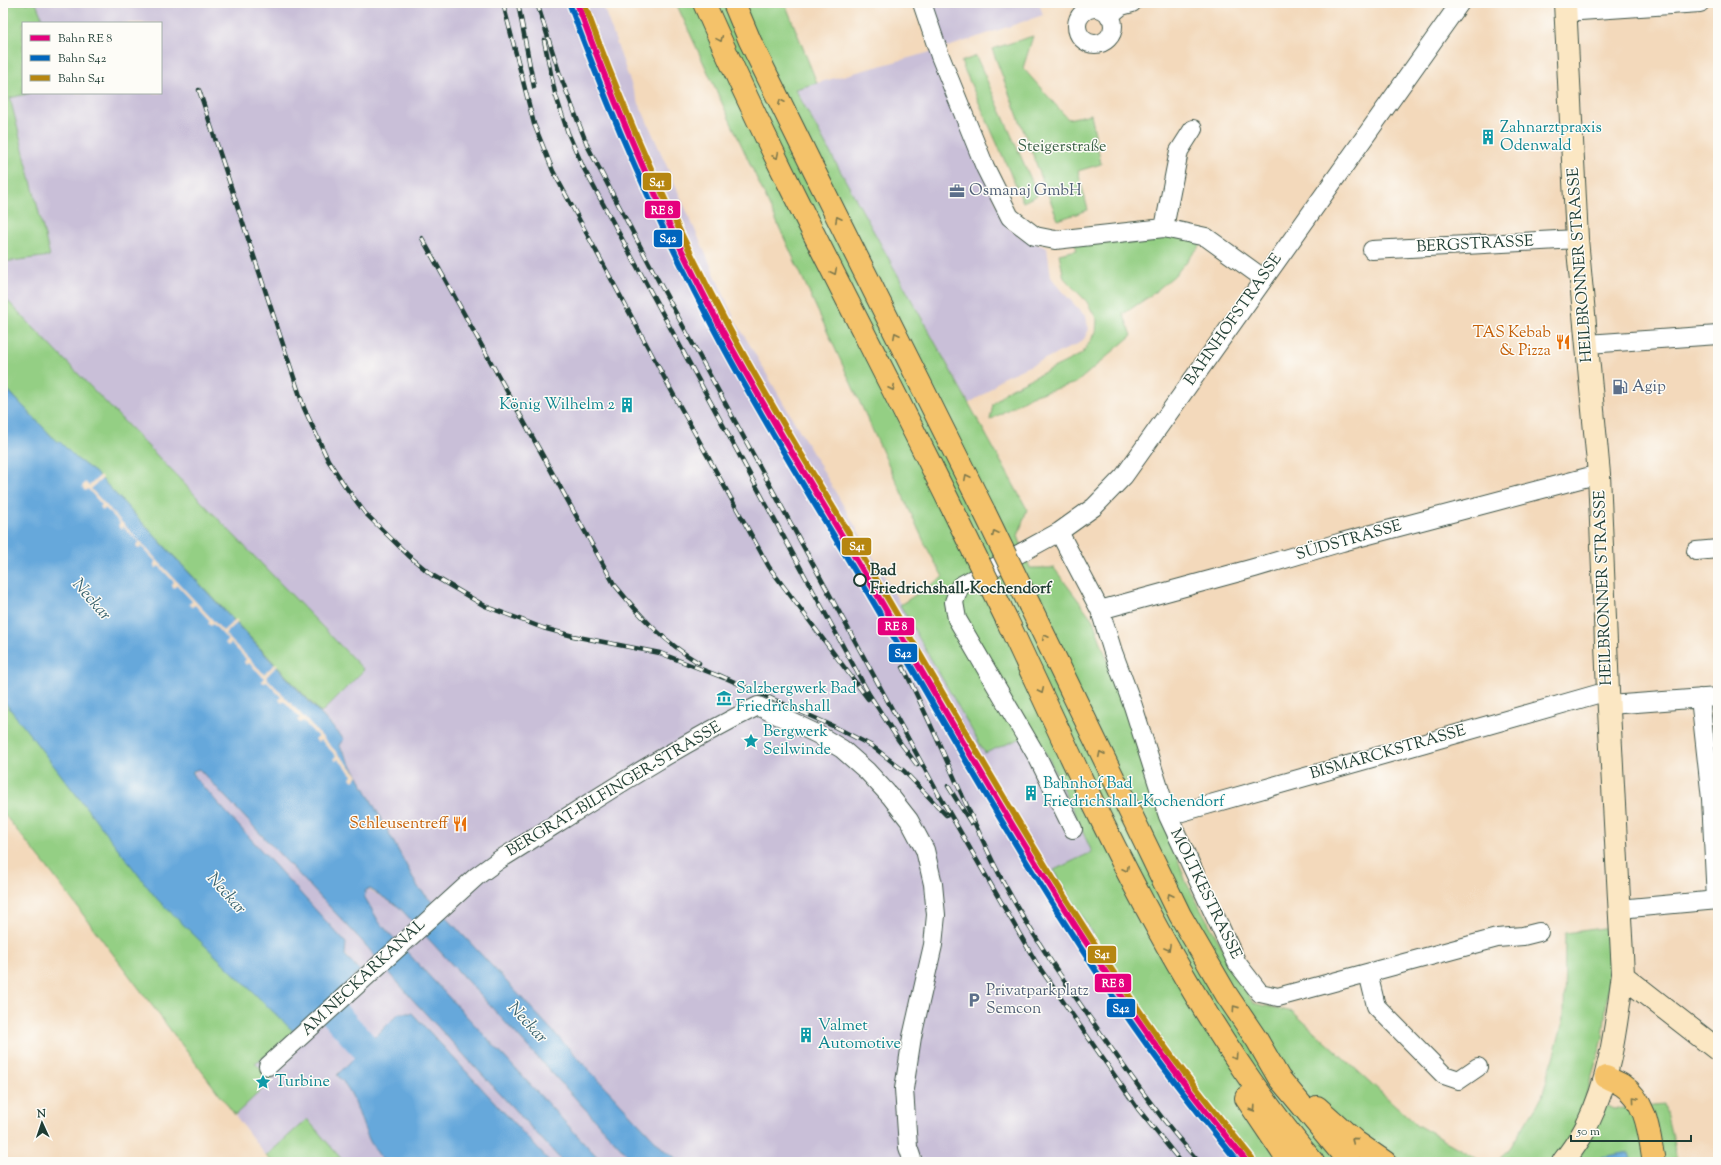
<svg xmlns="http://www.w3.org/2000/svg" width="1721" height="1165" viewBox="0 0 1721 1165" font-family="'Sorts Mill Goudy',serif">
  <rect width="100%" height="100%" fill="#fdfcf7"/>
  <filter id="ink" filterUnits="userSpaceOnUse"><feTurbulence type="fractalNoise" baseFrequency=".025" numOctaves="2"/><feDisplacementMap in="SourceGraphic" scale="8" xChannelSelector="R" yChannelSelector="G"/><feConvolveMatrix kernelMatrix="1 2 1 2 8 2 1 2 1" color-interpolation-filters="sRGB"/></filter>
  <filter id="wash" filterUnits="userSpaceOnUse"><feTurbulence type="fractalNoise" baseFrequency=".012" numOctaves="4" result="noise"/><feDisplacementMap in="SourceGraphic" scale="16" xChannelSelector="R" yChannelSelector="G"/><feGaussianBlur stdDeviation="0.9" result="paint"/><feColorMatrix in="noise" values="0 0 0 0 0 0 0 0 0 0 0 0 0 0 0 0 0 1.4 0 .05"/><feComposite in="paint" operator="in"/></filter>
  <g filter="url(#wash)">
    <rect width="100%" height="100%" fill="#f3d9bb"/>
    <path fill="#c9bfd8" d="M36,3H602L634,92L734,318L882,572L985,753L1034,733L1049,759L1092,852L1054,870L1165,1053L1223,1124L1261,1162H682L664,1150L418,887L358,776L339,744L344,739L321,713L364,670L3,296V262L50,256L10,98L30,93H161V23H44Z
      M923,3H1039L1043,15L939,50L1002,218L1009,228L1021,237L1047,248L1051,277L1059,288L1085,316L1089,329L1084,339L1076,345L1002,378L986,393L969,403L795,89L938,50Z
      M196,769H199L362,941L413,1000L563,1162H550L412,1013H399L347,1085L356,1102L368,1136L384,1162H344L307,1120L266,1156L235,1115L273,1079L255,1063L267,1055L360,971L195,778L193,775Z
      M368,889L399,907L634,1162H602L379,922L364,896V893Z"/>
    <path fill="#94cf84" stroke="#5a865c" d="M3,3H36L44,23H23V93H30L10,98L50,256L3,262Z
      M676,3H785L817,83L795,89L1027,509L1018,536L1030,568H1054L1093,620L1186,882L1253,1003L1293,1012L1417,1125L1483,1162H1261L1223,1124L1165,1053L1054,870L1092,852L1049,759L1034,733L985,753L900,605L943,577L926,546Z
      M1033,36L1023,68L1068,119L1091,114L1101,164L1078,171L1088,210L1058,220L992,49Z
      M976,56L1038,195L1023,202L961,62Z
      M1165,233L1204,241L1175,275L1150,296L1123,314L1132,335L1076,383L1031,396L990,420L993,404L1008,390L1082,354L1096,332L1097,320L1087,302L1064,278L1059,254L1077,250L1074,241Z
      M3,296L364,670L321,713L96,473L77,459L59,441L57,442L3,385Z
      M3,699L260,998L293,1031L267,1055L255,1063L273,1079L235,1115L47,867L3,813Z
      M1611,927V955L1603,1039L1586,1095L1613,1109L1664,1104L1678,1162H1495L1510,1148L1542,1097L1564,1018L1565,933Z
      M307,1119L344,1162H273L266,1156Z"/>
    <path fill="#66a8db" stroke="#427288" d="M3,385L57,442L59,441L77,459L96,473L344,739L339,745L358,776L418,887L664,1150L682,1162H634L399,907L370,889L366,890L364,896L379,922L602,1162H563L413,1000L362,941L199,769L193,771V775L195,778L346,943L345,955L360,971L293,1031L157,899L3,700Z
      M399,1013H412L550,1162H384C378,1153 371,1145 367,1135C357,1112 356,1094 337,1075Z
      M1629,1152L1632,1162H1597L1601,1157Z"/>
    <path fill="#f3d9bb" d="M101,475L103,478L91,489L223,631L236,619L238,622L225,634L264,674L276,663L278,665L266,677L358,775L353,781L350,778L353,775L338,759L336,761L333,759L336,756L321,740L318,742L315,740L318,737L303,721L300,723L297,720L300,718L284,701L282,703L279,700L281,697L267,682L264,683L261,681L264,678L249,663L246,665L244,662L246,659L231,643L228,646L225,643L228,640L213,624L211,626L208,623L210,621L195,605L192,607L189,604L192,601L177,585L174,588L172,585L174,582L159,566L156,568L154,566L156,562L141,546L139,549L136,546L139,542L123,527L121,529L118,526L120,523L105,508L103,511L100,507L102,505L88,489L85,491L82,487L85,482L89,486Z"/>
    <g fill="none" stroke-linecap="round" stroke-linejoin="round">
      <path stroke="#66a8db" stroke-width="29" d="M310,987L391,1076"/>
    </g>
  </g>
  <g filter="url(#ink)">
    <g fill="none" stroke-linecap="round" stroke-linejoin="round">
      <g stroke="#3f5448" stroke-width="20">
        <path id="street" d="M922,3L940,56L985,167L1010,217L1035,236L1055,240L1164,228L1206,237L1263,278
          M1077 26a18 18 0 1 1 36 0a18 18 0 1 1-36 0Z
          M1565,12L1700,3
          M1109,16L1121,6L1132,3
          M1164,228L1179,151L1193,129
          M1372,250L1577,239
          M1587,344L1718,335
          M1059,532L1100,610L1113,652L1133,706L1168,816L1237,963L1260,993L1278,997L1497,938L1523,936L1539,932
          M1696,551L1718,549
          M1100,610L1254,568L1342,542L1599,474
          M1700,698L1711,799L1716,900
          M1609,705L1718,697
          M1168,816L1608,691
          M1073,829L1038,758L957,619L954,602L960,586L1059,532L1094,507L1124,476L1460,3
          M1619,909L1718,900
          M1368,973L1376,1006L1444,1075L1459,1080L1478,1067
          M268,1066L477,876L499,860C584,807 668,750 758,706L817,734L842,749L867,771L891,797L909,820L925,850L933,884L936,915L933,945L912,1037L904,1089L908,1147L913,1162"/>
      </g>
      <g stroke="#3f5448" stroke-width="24">
        <path id="secondary" d="M1623,976L1718,1050
          M1563,1162C1572,1150 1582,1137 1588,1123C1611,1077 1616,1024 1623,974L1608,691L1599,474L1577,239L1565,3"/>
      </g>
      <g stroke="#3f5448" stroke-width="24">
        <path id="highway" d="M704,3C781,179 874,348 958,520
          M734,3L750,41L831,205L984,511
          M1030,606L1180,915L1226,994L1257,1040L1279,1078L1349,1162
          M1006,618C1095,807 1178,1001 1313,1162
          M1606,1077C1611,1080 1617,1082 1622,1085C1648,1102 1649,1135 1654,1162
          M1246,1098L1289,1162
          M1317,1107L1356,1142L1385,1162"/>
      </g>
      <use href="#street" stroke="#fff" stroke-width="18"/>
      <use href="#secondary" stroke="#fbe7c3" stroke-width="22"/>
      <use href="#highway" stroke="#f4c26a" stroke-width="22"/>
      <g stroke="#1f3d34" stroke-width="4.5">
        <path id="rail" d="M503,3L534,124L553,171L671,390L769,567L868,699
          M518,3L534,87
          M537,3L560,75L588,147L659,282L939,795L1037,964L1138,1109L1181,1162
          M544,40L555,93L568,133L583,167L869,694L899,741L917,765
          M199,90L304,408L328,460L345,486L365,513L409,556L432,575L485,606L543,628L573,636L660,653L724,678
          M422,238L614,584C640,616 663,641 699,663
          M903,667C936,732 962,799 994,864C1024,924 1063,980 1102,1035C1132,1078 1163,1122 1199,1162
          M719,675L835,727L872,746L904,771L946,815
          M948,786L971,823"/>
      </g>
      <use href="#rail" stroke="#fdfcf7" stroke-width="3" stroke-dasharray="9" stroke-linecap="butt"/>
      <g stroke="#3f5448" stroke-width="24" stroke-linecap="butt">
        <path id="highway-bridge" d="M984,511L1030,606
          M958,520L1006,618"/>
      </g>
      <use href="#highway-bridge" stroke="#f4c26a" stroke-width="22"/>
      <g stroke="#fdfcf7" stroke-width="9">
        <path id="rail-1" d="M577,3C618,115 666,224 722,330C772,423 829,512 882,603C968,751 1053,900 1152,1040C1182,1082 1214,1122 1247,1162"/>
      </g>
      <g stroke="#fdfcf7" stroke-width="9">
        <path id="rail-2" d="M570,5C611,117 659,226 715,331C765,426 824,517 878,610C964,757 1048,907 1147,1045C1176,1085 1207,1124 1238,1162"/>
      </g>
      <g stroke="#fdfcf7" stroke-width="9">
        <path id="rail-3" d="M584,3C625,115 673,223 729,328C779,421 836,510 889,601C975,748 1059,897 1157,1036C1187,1078 1220,1118 1252,1158"/>
      </g>
      <use href="#rail-1" stroke="#e5007d" stroke-width="6"/>
      <use href="#rail-2" stroke="#0065bd" stroke-width="6"/>
      <use href="#rail-3" stroke="#b68610" stroke-width="6"/>
    </g>
    <defs><path id="oneway-chevron" d="M-2-3.5L2.5 0L-2 3.5" fill="none" stroke-width="1.6" stroke-linecap="round" stroke-linejoin="round"/></defs>
    <g stroke="#7f794c">
      <use href="#oneway-chevron" transform="translate(720 39) rotate(66)"/>
      <use href="#oneway-chevron" transform="translate(781 102) rotate(-116)"/>
      <use href="#oneway-chevron" transform="translate(776 156) rotate(64)"/>
      <use href="#oneway-chevron" transform="translate(838 219) rotate(-117)"/>
      <use href="#oneway-chevron" transform="translate(834 272) rotate(63)"/>
      <use href="#oneway-chevron" transform="translate(896 335) rotate(-117)"/>
      <use href="#oneway-chevron" transform="translate(892 388) rotate(63)"/>
      <use href="#oneway-chevron" transform="translate(967 477) rotate(-117)"/>
      <use href="#oneway-chevron" transform="translate(995 533) rotate(-116)"/>
      <use href="#oneway-chevron" transform="translate(1045 637) rotate(-116)"/>
      <use href="#oneway-chevron" transform="translate(1041 691) rotate(65)"/>
      <use href="#oneway-chevron" transform="translate(1101 754) rotate(-116)"/>
      <use href="#oneway-chevron" transform="translate(1126 869) rotate(63)"/>
      <use href="#oneway-chevron" transform="translate(1170 896) rotate(-117)"/>
      <use href="#oneway-chevron" transform="translate(1168 948) rotate(61)"/>
      <use href="#oneway-chevron" transform="translate(1235 1008) rotate(-125)"/>
      <use href="#oneway-chevron" transform="translate(1235 1057) rotate(56)"/>
      <use href="#oneway-chevron" transform="translate(1635 1099) rotate(-130)"/>
      <use href="#oneway-chevron" transform="translate(1253 1109) rotate(57)"/>
      <use href="#oneway-chevron" transform="translate(1354 1140) rotate(-140)"/>
    </g>
  </g>
  <defs>
    <g id="building-bare" transform="scale(1.2)"><path d="M-4-6H4V6H1V3H-1V6H-4ZM-2.5-4.3h1.7v1.8h-1.7ZM.8-4.3h1.7v1.8H.8ZM-2.5-1h1.7V.8h-1.7ZM.8-1h1.7V.8H.8Z" fill="#0f9aa8" stroke="#fdfcf7" stroke-width="2.5" paint-order="stroke"/></g>
    <g id="office-bare" transform="scale(1.2)"><path d="M-6-3h4V-5.5h4V-3h4V5H-6ZM-1-4.5V-3h2v-1.5ZM-6 0V1H6V0Z" fill="#5c6f8a" stroke="#fdfcf7" stroke-width="2.5" paint-order="stroke"/></g>
    <g id="restaurant-bare" transform="scale(1.2)"><path d="M-5-6h1v4h1v-4h1v4h1v-4h1v5L-1.5 .5V6h-2V.5L-5-1ZM5-6V6H3V1.5H1.5Q1.5-4 5-6Z" fill="#e8710a" stroke="#fdfcf7" stroke-width="2.5" paint-order="stroke"/></g>
    <g id="fuel-bare" transform="scale(1.2)"><path d="M-5.5-6h7V0h2V4h1.3V-2.5L3-4.5l.8-.8L6-3V5H2.5V1h-1V6h-7ZM-4.2-4.7v3.2H.2V-4.7Z" fill="#5c6f8a" stroke="#fdfcf7" stroke-width="2.5" paint-order="stroke"/></g>
    <g id="museum-bare" transform="scale(1.2)"><path d="M0-6L6-3V-2H-6V-3ZM-5-1h2V3h-2ZM-1-1h2V3h-2ZM3-1h2V3H3ZM-6 4H6V6H-6Z" fill="#0f9aa8" stroke="#fdfcf7" stroke-width="2.5" paint-order="stroke"/></g>
    <g id="sight-bare" transform="scale(1.2)"><path d="M0-6L1.8-2.2L6-1.7L2.9 1.2L3.7 5.4L0 3.3L-3.7 5.4L-2.9 1.2L-6-1.7L-1.8-2.2Z" fill="#0f9aa8" stroke="#fdfcf7" stroke-width="2.5" paint-order="stroke"/></g>
    <g id="parking-bare" transform="scale(1.2)"><path d="M-3.5-5.5H1a3.5 3.5 0 0 1 0 7H-1V5.5H-3.5ZM-1-3.4V-.6H.8a1.4 1.4 0 0 0 0-2.8Z" fill="#5c6f8a" stroke="#fdfcf7" stroke-width="2.5" paint-order="stroke"/></g>
  </defs>
  <g fill-rule="evenodd">
    <use href="#building-bare" x="1488" y="137"/>
    <use href="#office-bare" x="957" y="191"/>
    <use href="#restaurant-bare" x="1563" y="342"/>
    <use href="#fuel-bare" x="1620" y="387"/>
    <use href="#building-bare" x="627" y="405"/>
    <use href="#museum-bare" x="724" y="698"/>
    <use href="#sight-bare" x="751" y="741"/>
    <use href="#building-bare" x="1031" y="793"/>
    <use href="#restaurant-bare" x="460" y="824"/>
    <use href="#parking-bare" x="974" y="1000"/>
    <use href="#building-bare" x="806" y="1035"/>
    <use href="#sight-bare" x="263" y="1082"/>
  </g>
  <circle fill="#fdfcf7" stroke="#1f3d34" stroke-width="2" cx="860" cy="580" r="6"/>
  <g text-anchor="middle" dominant-baseline="central" stroke-width="3" stroke-linejoin="round" paint-order="stroke">
    <g font-size="16" fill="#0d838f" stroke="#fdfcf7" text-anchor="start">
      <text x="1500" y="128">Zahnarztpraxis<tspan x="1500" dy="18">Odenwald</tspan></text>
      <text x="615" y="405" text-anchor="end">König Wilhelm 2</text>
      <text x="736" y="689">Salzbergwerk Bad<tspan x="736" dy="18">Friedrichshall</tspan></text>
      <text x="763" y="732">Bergwerk<tspan x="763" dy="18">Seilwinde</tspan></text>
      <text x="1043" y="784">Bahnhof Bad<tspan x="1043" dy="18">Friedrichshall-Kochendorf</tspan></text>
      <text x="818" y="1026">Valmet<tspan x="818" dy="18">Automotive</tspan></text>
      <text x="275" y="1082">Turbine</text>
    </g>
    <g font-size="16" fill="#3c6248" stroke="#fdfcf7">
      <text x="1062" y="147">Steigerstraße</text>
    </g>
    <g font-size="16" fill="#4e5e75" stroke="#fdfcf7" text-anchor="start">
      <text x="969" y="191">Osmanaj GmbH</text>
      <text x="1632" y="387">Agip</text>
      <text x="986" y="991">Privatparkplatz<tspan x="986" dy="18">Semcon</tspan></text>
    </g>
    <g font-size="16" fill="#1f3d34" stroke="#fdfcf7">
      <text transform="translate(1475 245) rotate(-3)">BERGSTRASSE</text>
      <text transform="translate(1581 265) rotate(-94)">HEILBRONNER STRASSE</text>
      <text transform="translate(1234 320) rotate(-55)">BAHNHOFSTRASSE</text>
      <text transform="translate(1349 541) rotate(-16)">SÜDSTRASSE</text>
      <text transform="translate(1604 588) rotate(-92)">HEILBRONNER STRASSE</text>
      <text transform="translate(1388 753) rotate(-16)">BISMARCKSTRASSE</text>
      <text transform="translate(614 790) rotate(-31)">BERGRAT-BILFINGER-STRASSE</text>
      <text transform="translate(1205 894) rotate(64)">MOLTKESTRASSE</text>
      <text transform="translate(364 978) rotate(-43)">AM NECKARKANAL</text>
    </g>
    <g font-size="16" fill="#c56008" stroke="#fdfcf7" text-anchor="end">
      <text x="1551" y="333">TAS Kebab<tspan x="1551" dy="18">&amp; Pizza</tspan></text>
      <text x="448" y="824">Schleusentreff</text>
    </g>
    <g font-size="16" font-weight="bold" fill="#1f3d34" stroke="#fdfcf7" text-anchor="start">
      <text x="870" y="571">Bad<tspan x="870" dy="18">Friedrichshall-Kochendorf</tspan></text>
    </g>
    <g font-size="17" font-style="italic" fill="#38626e" stroke="#fdfcf7">
      <text transform="translate(91 600) rotate(49)">Neckar</text>
      <text transform="translate(226 894) rotate(48)">Neckar</text>
      <text transform="translate(527 1023) rotate(47)">Neckar</text>
    </g>
  </g>
  <g stroke="#fdfcf7" stroke-width="1.5">
    <rect x="642" y="172" width="30" height="19" rx="4" fill="#b68610"/>
    <rect x="644" y="200" width="37" height="19" rx="4" fill="#e5007d"/>
    <rect x="653" y="229" width="30" height="19" rx="4" fill="#0065bd"/>
    <rect x="841" y="537" width="31" height="19" rx="4" fill="#b68610"/>
    <rect x="877" y="617" width="38" height="19" rx="4" fill="#e5007d"/>
    <rect x="888" y="643" width="30" height="20" rx="4" fill="#0065bd"/>
    <rect x="1087" y="945" width="30" height="19" rx="4" fill="#b68610"/>
    <rect x="1094" y="973" width="38" height="20" rx="4" fill="#e5007d"/>
    <rect x="1106" y="998" width="30" height="20" rx="4" fill="#0065bd"/>
  </g>
  <g font-size="11" text-anchor="middle" font-weight="bold" fill="#fff">
    <text x="657" y="186">S41</text>
    <text x="662" y="214">RE 8</text>
    <text x="668" y="242">S42</text>
    <text x="857" y="550">S41</text>
    <text x="896" y="630">RE 8</text>
    <text x="903" y="657">S42</text>
    <text x="1102" y="958">S41</text>
    <text x="1113" y="987">RE 8</text>
    <text x="1121" y="1012">S42</text>
  </g>
  <rect width="1721" height="1165" fill="none" stroke="#fdfcf7" stroke-width="16"/>
  <rect x="22" y="22" width="140" height="72" fill="#fdfcf7" stroke="#a4b0a9"/>
  <rect x="30" y="35" width="20" height="6" fill="#e5007d" stroke="#a4b0a9"/>
  <text x="58" y="42" font-size="12" fill="#1f3d34">Bahn RE 8</text>
  <rect x="30" y="55" width="20" height="6" fill="#0065bd" stroke="#a4b0a9"/>
  <text x="58" y="62" font-size="12" fill="#1f3d34">Bahn S42</text>
  <rect x="30" y="75" width="20" height="6" fill="#b68610" stroke="#a4b0a9"/>
  <text x="58" y="82" font-size="12" fill="#1f3d34">Bahn S41</text>
  <g transform="translate(42 1123) rotate(357)" stroke="#fdfcf7" stroke-width="3" paint-order="stroke">
  <path d="M0-3L7 15L0 10L-7 15Z" fill="#1f3d34"/>
  <text y="-6" font-size="11" font-weight="bold" text-anchor="middle" fill="#1f3d34">N</text>
  </g>
  <path d="M1571 1135v6h120v-6" fill="none" stroke="#1f3d34" stroke-width="2"/>
  <text x="1577" y="1135" font-size="12" fill="#1f3d34" stroke="#fdfcf7" stroke-width="3" paint-order="stroke">50 m</text>
</svg>
